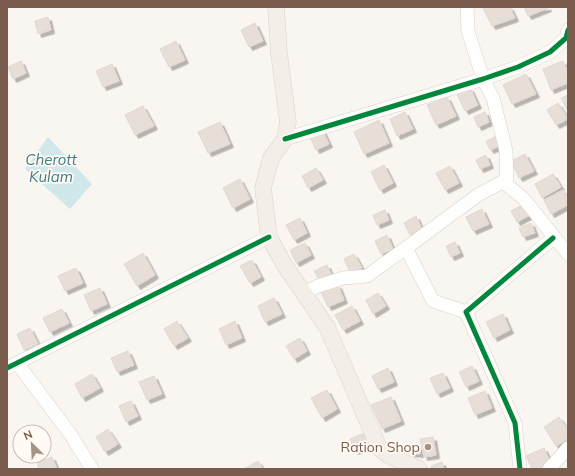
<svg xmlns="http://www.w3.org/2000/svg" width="575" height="476" viewBox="0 0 575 476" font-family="Mulish,sans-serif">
  <defs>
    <filter id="shadow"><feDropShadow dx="3.5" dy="3.5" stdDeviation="0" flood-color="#0004"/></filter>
  </defs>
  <rect width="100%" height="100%" fill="#f9f5f0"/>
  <path fill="#d0e8ea" d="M48,137L92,184L70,209L25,169Z"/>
  <path fill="#e6ded7" stroke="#e2d8d2" filter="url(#shadow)" d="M486,7H510L515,18L492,26L483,8Z
    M524,7H548V8L528,16Z
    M48,17L51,30L38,34L35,21Z
    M255,23L263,41L249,47L241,30Z
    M176,41L185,60L169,67L160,49Z
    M21,61L26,73L13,79L8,67Z
    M563,61L568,72V83L551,90L543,69Z
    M112,64L119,81L103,87L96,71Z
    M526,74L536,94L512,104L503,85Z
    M470,88L478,105L465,111L457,94Z
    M568,95V112L561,98Z
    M447,97L456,116L436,125L427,105Z
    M558,103L568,119L556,125L547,110Z
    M143,106L154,126L135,135L125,115Z
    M405,112L413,129L397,136L390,119Z
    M485,112L489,122L478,127L474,117Z
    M379,120L389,143L364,154L354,132Z
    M220,122L230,144L208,153L198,132Z
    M322,129L329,144L316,150L309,135Z
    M497,136L502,145L490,150L486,141Z
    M525,154L534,171L519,178L511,161Z
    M486,155L490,165L480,169L476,160Z
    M384,165L393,183L380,190L371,172Z
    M450,166L459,183L445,190L436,173Z
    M316,168L323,180L308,188L302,176Z
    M553,174L561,187L542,198L535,184Z
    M240,179L250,199L233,208L223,188Z
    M563,190L568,198V205L551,214L544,200Z
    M524,204L530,215L517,222L511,211Z
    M482,209L489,224L473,231L466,217Z
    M385,210L389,220L377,225L373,215Z
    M416,216L422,229L410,235L404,223Z
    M300,218L307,233L294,240L286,225Z
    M531,223L535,233L523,237L519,228Z
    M387,235L393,249L381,254L375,241Z
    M455,242L460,253L451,257L446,246Z
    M305,243L311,255L296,263L290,250Z
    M143,253L155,275L137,286L124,264Z
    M354,254L362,268L351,274L344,259Z
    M252,260L261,277L250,283L240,266Z
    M327,265L331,274L319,280L314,271Z
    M76,268L83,283L65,291L58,276Z
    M338,285L344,300L328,307L321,292Z
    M100,288L107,304L91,311L84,295Z
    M378,293L386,306L373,314L366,300Z
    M274,298L282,314L265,322L258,306Z
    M352,306L360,321L343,330L335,315Z
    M62,309L69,323L50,332L43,318Z
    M503,314L510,330L494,338L486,322Z
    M177,321L188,338L174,346L164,329Z
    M235,321L242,338L226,345L219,329Z
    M30,328L38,344L24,350L17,334Z
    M300,338L307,351L294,359L286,346Z
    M128,351L134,365L117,372L111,358Z
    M472,366L479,381L466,387L459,372Z
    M388,368L394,382L378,389L372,376Z
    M443,373L450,388L437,394L430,378Z
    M92,374L100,388L82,398L75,384Z
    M154,376L162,394L147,400L139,382Z
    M327,390L337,409L322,418L311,398Z
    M485,391L492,408L475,415L468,398Z
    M391,397L401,421L382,429L371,405Z
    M131,401L138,416L126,422L119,406Z
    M559,417L568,430V439L556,446L544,427Z
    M108,429L118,444L105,452L96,437Z
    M364,433L369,445L355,451L350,439Z
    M433,437L436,455L424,457L420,439Z
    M410,446L421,447L420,454L409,453Z
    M544,448L551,464L540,469H532L526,456Z
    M52,457L57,469H39L37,463Z
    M258,461L263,469H244Z
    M442,462L444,469H432L431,466Z"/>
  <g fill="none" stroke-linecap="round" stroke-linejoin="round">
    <g stroke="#d7d1cb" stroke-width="14">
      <path id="minor" d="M467,7L468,31L483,79L493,98L506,151L507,185L524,199L568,254
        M285,139L483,79L518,67L550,52L566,38L568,30
        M304,293L318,286L343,278L367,276L406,248
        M466,312L433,301L406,248L478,195L506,180
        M17,363L71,435L92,469
        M7,368L269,237
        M520,469L515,423L466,312L553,238
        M549,469L568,448"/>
    </g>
    <g stroke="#dad1cc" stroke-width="17">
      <path id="major" d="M276,7L279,53L288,122L285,139L271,158L263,188L269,237L285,266L327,327L379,448L388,455L419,469"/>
    </g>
    <use href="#minor" stroke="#fefefd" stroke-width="13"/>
    <use href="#major" stroke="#f3eee8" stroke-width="16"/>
    <g stroke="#fffaf3" stroke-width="8">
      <path id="cycleway" d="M285,139L483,79L518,67L550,52L566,38L568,30
        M7,368L269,237
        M520,469L515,423L466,312L553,238"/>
    </g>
    <use href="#cycleway" stroke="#00873e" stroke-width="5"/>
  </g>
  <circle fill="#a69286" stroke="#fffaf3" stroke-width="1.5" cx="428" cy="447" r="4"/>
  <g text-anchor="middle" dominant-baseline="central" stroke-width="3.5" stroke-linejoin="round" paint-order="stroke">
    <g font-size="14" fill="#7a5c4d" stroke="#fffaf3" text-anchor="end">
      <text x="420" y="447">Ration Shop</text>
    </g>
    <g font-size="15" font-style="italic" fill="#437c86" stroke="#fffaf3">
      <text x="51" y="159">Cherott<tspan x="51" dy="17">Kulam</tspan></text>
    </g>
  </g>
  <rect width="575" height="476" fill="none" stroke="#7a5c4d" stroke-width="16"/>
  <g transform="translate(32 444) rotate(336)"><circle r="19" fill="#fffaf3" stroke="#cabbb1"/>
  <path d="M0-3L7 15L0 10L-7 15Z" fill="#a69286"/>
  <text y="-6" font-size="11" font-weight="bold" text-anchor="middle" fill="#7a5c4d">N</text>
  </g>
</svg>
